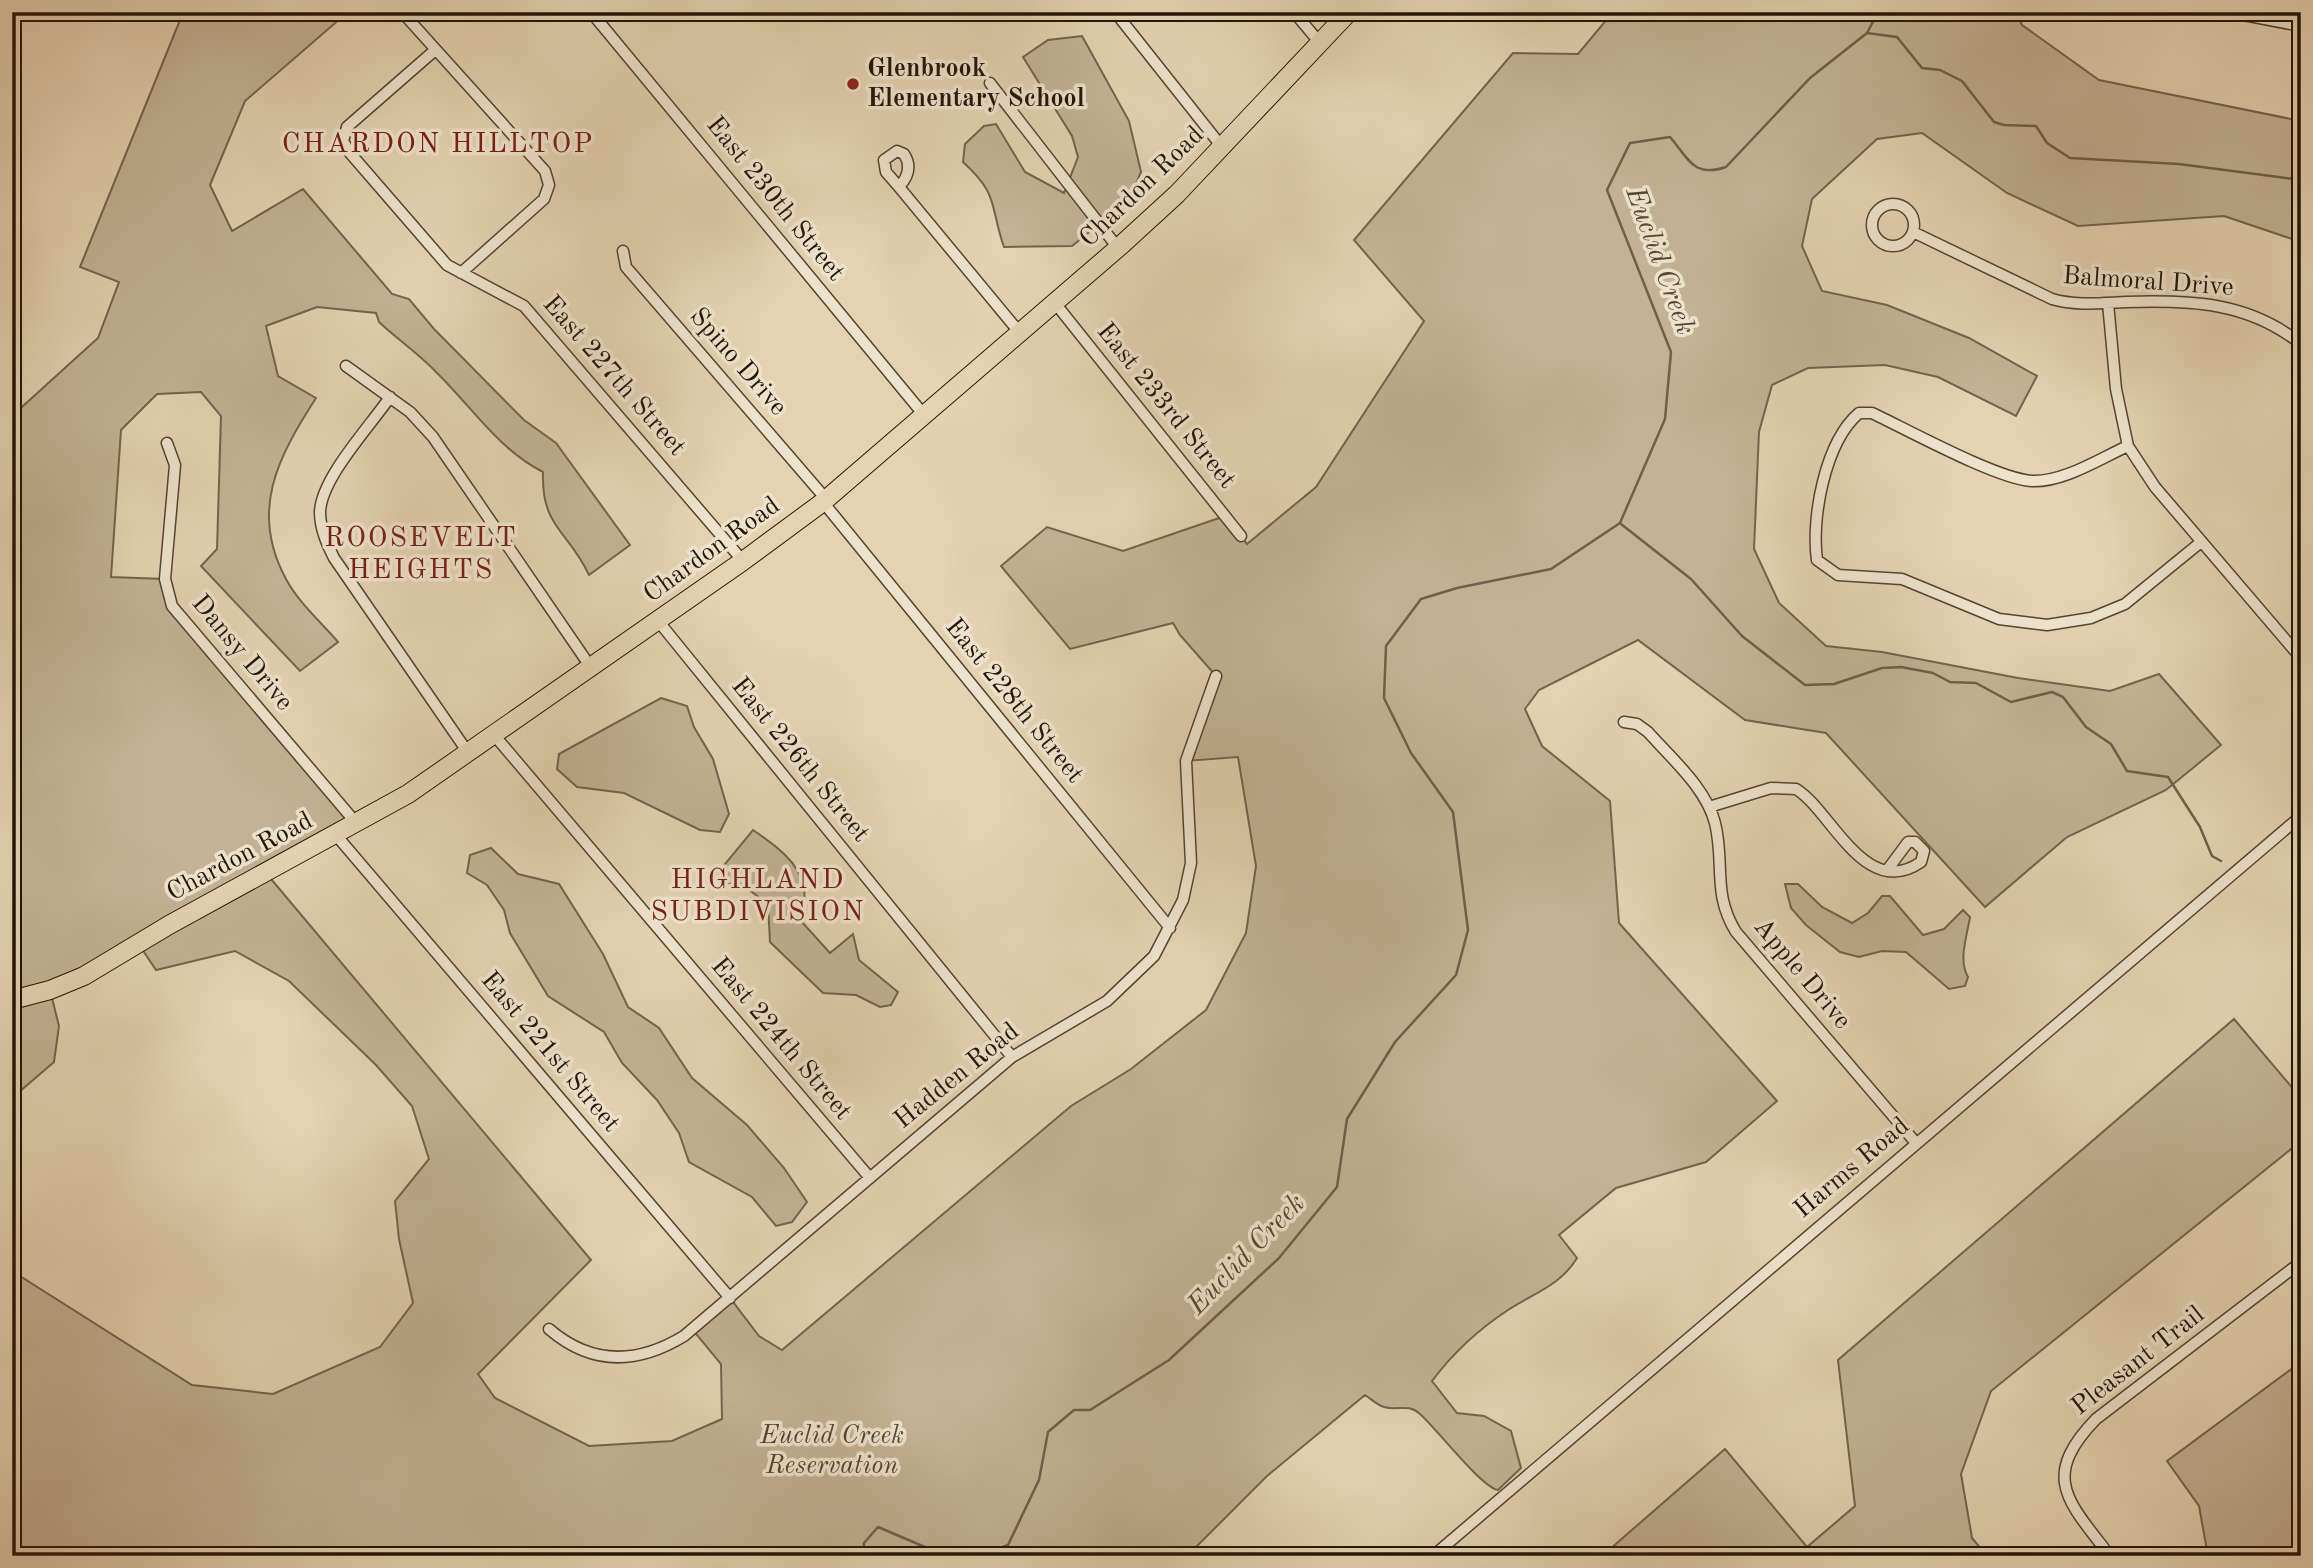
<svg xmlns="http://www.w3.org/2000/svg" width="2313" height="1568" viewBox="0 0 2313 1568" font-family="'Old Standard TT',serif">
  <rect width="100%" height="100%" fill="#e4d2b1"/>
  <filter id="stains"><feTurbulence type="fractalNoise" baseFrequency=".00286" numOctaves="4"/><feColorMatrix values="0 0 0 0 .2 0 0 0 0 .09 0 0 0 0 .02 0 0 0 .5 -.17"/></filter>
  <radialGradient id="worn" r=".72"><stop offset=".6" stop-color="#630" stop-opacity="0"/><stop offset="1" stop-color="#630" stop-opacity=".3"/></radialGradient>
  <path fill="#c3b294" stroke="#74634d" stroke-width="2" d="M170,12H336L341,18L245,101L210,185L232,231L303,189L392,294L409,299L434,329L524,420L556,443L630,545L589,575C569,531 541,528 543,472C498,449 472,407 436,372C419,354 397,339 379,322L376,313L317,307L266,326L278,376L316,398C278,457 249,511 286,579C298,602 321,622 338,642L300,671L201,566L217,549L221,416L201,392L157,394L121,430L111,577L165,579L172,606L357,824L266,873L591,1260L478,1374L495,1398L589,1446L672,1441L722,1419L721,1364L692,1329L730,1298L759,1336L782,1350L1071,1106L1131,1069L1206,1010L1246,933L1256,866L1238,757L1186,761L1216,676L1180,635L1173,623L1070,649L1001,566L1047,527L1123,551L1225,516L1247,544L1316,487L1424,321L1354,240L1513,53L1578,54L1613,12H2016L2022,25L2099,80L2301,121V242L2224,216L2078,226L2007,193L1922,133L1877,139L1812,199L1802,246L1822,291L1887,305L1969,338L2037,376L2016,416L1938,377L1885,365L1808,368L1772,385L1759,432L1754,549L1779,603L1826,646L1882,652L2018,678L2110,691L2159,674L2221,745L2166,790L2067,837L1985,907L1826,733L1745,720L1638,640L1539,690L1525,709L1542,746L1610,801L1619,923L1777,1101L1706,1162L1616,1188L1559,1235L1577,1258C1561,1285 1534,1293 1508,1310C1479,1329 1453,1353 1432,1381L1457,1413L1484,1416L1511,1431L1521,1468L1498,1490C1481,1487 1437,1429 1420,1414C1408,1403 1397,1411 1384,1407C1377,1405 1371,1399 1365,1395L1267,1476L1187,1556H12V1271L192,1385L273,1394L380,1347L413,1303L399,1239L395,1201L429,1159L412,1106L376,1065L289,981L235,951L156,970L138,943L50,990L59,1026L54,1062L12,1098V416L98,338L119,282L80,267L180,20Z
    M1082,36L1129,121L1141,172L1129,200L1072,246L1004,247C989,204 1000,196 963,162L965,144L984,126L996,124L1025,172L1064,193L1078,157L1072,136L1023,57L1048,40Z
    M661,698L687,706L694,727L713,759L729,814L720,832L700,830L624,793L577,787L557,769L559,754Z
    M753,830C772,843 800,862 804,887C806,897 802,911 801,921L830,953L853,934L859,960L898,992L891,1005L880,1007L856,995L823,993L770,942L768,904L741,884L728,883L720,870Z
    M491,848L518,874L559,884L603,954L628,1007L659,1028L692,1078L747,1125L784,1168L807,1202L792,1222L776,1226L752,1197L689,1162L679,1133L657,1100L622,1063L604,1032L548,996L510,933L504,910L487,885L467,873L470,855Z
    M1785,884H1798L1822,907L1852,923L1868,913L1882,896H1890L1923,935L1944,929L1963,910L1970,917C1967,936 1958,960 1968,977L1965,986L1949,989L1906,952L1882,951L1859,957L1840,952L1806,925L1791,908Z
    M2234,1019L2301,1098V1141L1991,1391L1961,1474L1972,1538L1987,1556H1602L1725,1449L1807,1547L1855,1506L1838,1360Z
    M2301,1362V1556H2208L2199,1506L2167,1461Z"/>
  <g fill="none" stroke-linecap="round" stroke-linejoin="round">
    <path stroke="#705f4a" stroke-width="2.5" d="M1867,33L1897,37L1922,68L1940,70L1962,81L1994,122L2004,125L2036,126L2047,143L2070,158L2179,164L2301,180
      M1621,524L1691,579L1742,636L1805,685L1834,684L1882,668L1901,667L1933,673L1950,682L1976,683L2011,702L2052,692L2063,697L2086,727L2111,744L2127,771L2168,777L2200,827L2212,856L2221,861
      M863,1556L864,1543L878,1527L946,1556
      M979,1556L1008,1545L1039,1480L1048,1432L1074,1410H1090L1169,1360L1279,1258L1337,1187L1347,1119L1395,1042L1456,975L1468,930L1453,812L1411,753L1384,698L1386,646L1421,599L1457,588L1551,569L1620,523L1665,419L1671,352L1607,190L1630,143L1670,137C1689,159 1693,178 1726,167L1810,78L1867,33L1878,12"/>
    <g stroke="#544431" stroke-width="13">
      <path id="minor" d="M402,12L545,171L549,185L544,199L461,273
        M591,12L924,415
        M1115,12L1222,147
        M1294,12L1320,43
        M2228,12L2301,26
        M434,51L347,127L343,141L350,153L447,265L524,306L743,561
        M990,83L1118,248
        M899,187C908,177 912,166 904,154L897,151L884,160L886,172L899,187L1020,333
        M1872 225a21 21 0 1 1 42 0a21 21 0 1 1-42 0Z
        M1913,232L2052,299C2076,306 2101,303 2127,302C2191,300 2249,302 2301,344
        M623,251L626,267L826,499
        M1055,303L1241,536
        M2108,303L2116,389L2128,446L2155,487L2301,658
        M346,366L410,412L433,437L592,669
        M390,397C371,425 321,478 320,512C320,529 327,544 334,558L469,754
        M167,443L175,465L165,579L172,606L357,824
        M2128,446C2099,459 2064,482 2032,481C1997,479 1908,430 1872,413H1859C1825,442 1811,518 1817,560L1838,575L1902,579L1999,619L2047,625L2091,618L2125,604L2201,542
        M823,502L1170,928
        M659,622L1012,1057
        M1624,722L1637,724L1648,732C1671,758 1706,788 1715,823C1725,863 1712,894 1736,932L1916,1143
        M495,736L870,1178
        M1709,807L1771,788L1796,789C1831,810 1865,901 1921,862L1924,851L1915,842H1908L1888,869
        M336,835L730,1298
        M549,1329C592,1366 638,1364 684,1336L1012,1057L1107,1001L1154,956L1183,900L1191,863L1186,761L1216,676
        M1433,1556L2301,816
        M2110,1556C2069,1502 2039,1478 2096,1419L2301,1262"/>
    </g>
    <g stroke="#241406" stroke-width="20">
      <path id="primary" d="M12,15L13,12
        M12,1000L50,990L84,976L169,925L408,794L743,561L823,502L1118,248L1177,194L1349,12"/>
    </g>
    <use href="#minor" stroke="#ede2cc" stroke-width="10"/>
    <use href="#primary" stroke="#e4d2b1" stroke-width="18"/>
  </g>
  <circle fill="#8f2418" stroke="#ede2cc" stroke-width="2.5" cx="853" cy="84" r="7"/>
  <g text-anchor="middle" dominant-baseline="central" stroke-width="7" stroke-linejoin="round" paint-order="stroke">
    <g font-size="26" font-weight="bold" fill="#241406" stroke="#ede2cc" text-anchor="start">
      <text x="867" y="69">Glenbrook<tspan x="867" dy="30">Elementary School</tspan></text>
    </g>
    <g font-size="26" fill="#241406" stroke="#ede2cc">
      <text transform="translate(1142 187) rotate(-44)">Chardon Road</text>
      <text transform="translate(775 199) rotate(51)">East 230th Street</text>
      <text transform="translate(2148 282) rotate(4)">Balmoral Drive</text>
      <text transform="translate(738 362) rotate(49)">Spino Drive</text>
      <text transform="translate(614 376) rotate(49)">East 227th Street</text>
      <text transform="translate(1166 406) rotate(51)">East 233rd Street</text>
      <text transform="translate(712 550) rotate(-36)">Chardon Road</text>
      <text transform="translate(242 653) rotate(50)">Dansy Drive</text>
      <text transform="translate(1014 701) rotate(51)">East 228th Street</text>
      <text transform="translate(800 760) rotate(51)">East 226th Street</text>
      <text transform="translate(240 857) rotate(-28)">Chardon Road</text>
      <text transform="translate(1802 974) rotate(50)">Apple Drive</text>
      <text transform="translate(781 1039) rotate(50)">East 224th Street</text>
      <text transform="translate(550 1052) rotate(50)">East 221st Street</text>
      <text transform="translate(957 1076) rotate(-39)">Hadden Road</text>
      <text transform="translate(1852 1168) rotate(-40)">Harms Road</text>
      <text transform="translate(2138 1361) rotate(-38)">Pleasant Trail</text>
    </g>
    <g font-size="26" font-style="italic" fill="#544331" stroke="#ede2cc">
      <text x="832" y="1436">Euclid Creek<tspan x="832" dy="30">Reservation</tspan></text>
    </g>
    <g font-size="28" letter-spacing="2" fill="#7a1f14" stroke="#ede2cc">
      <text x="438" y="145">CHARDON HILLTOP</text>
      <text x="421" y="539">ROOSEVELT<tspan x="421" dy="32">HEIGHTS</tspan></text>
      <text x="758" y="881">HIGHLAND<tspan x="758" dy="32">SUBDIVISION</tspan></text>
    </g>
    <g font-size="28" font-style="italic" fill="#574633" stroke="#ede2cc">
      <text transform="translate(1659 261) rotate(70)">Euclid Creek</text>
      <text transform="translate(1247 1255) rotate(-46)">Euclid Creek</text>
    </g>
  </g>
  <rect width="2313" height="1568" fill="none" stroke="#e4d2b1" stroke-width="42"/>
  <rect x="14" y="14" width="2285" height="1540" fill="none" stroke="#241406" stroke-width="3.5"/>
  <rect x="21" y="21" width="2271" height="1526" fill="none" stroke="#241406" stroke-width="2"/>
  <rect width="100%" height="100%" filter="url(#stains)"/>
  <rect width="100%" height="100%" fill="url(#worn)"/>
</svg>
